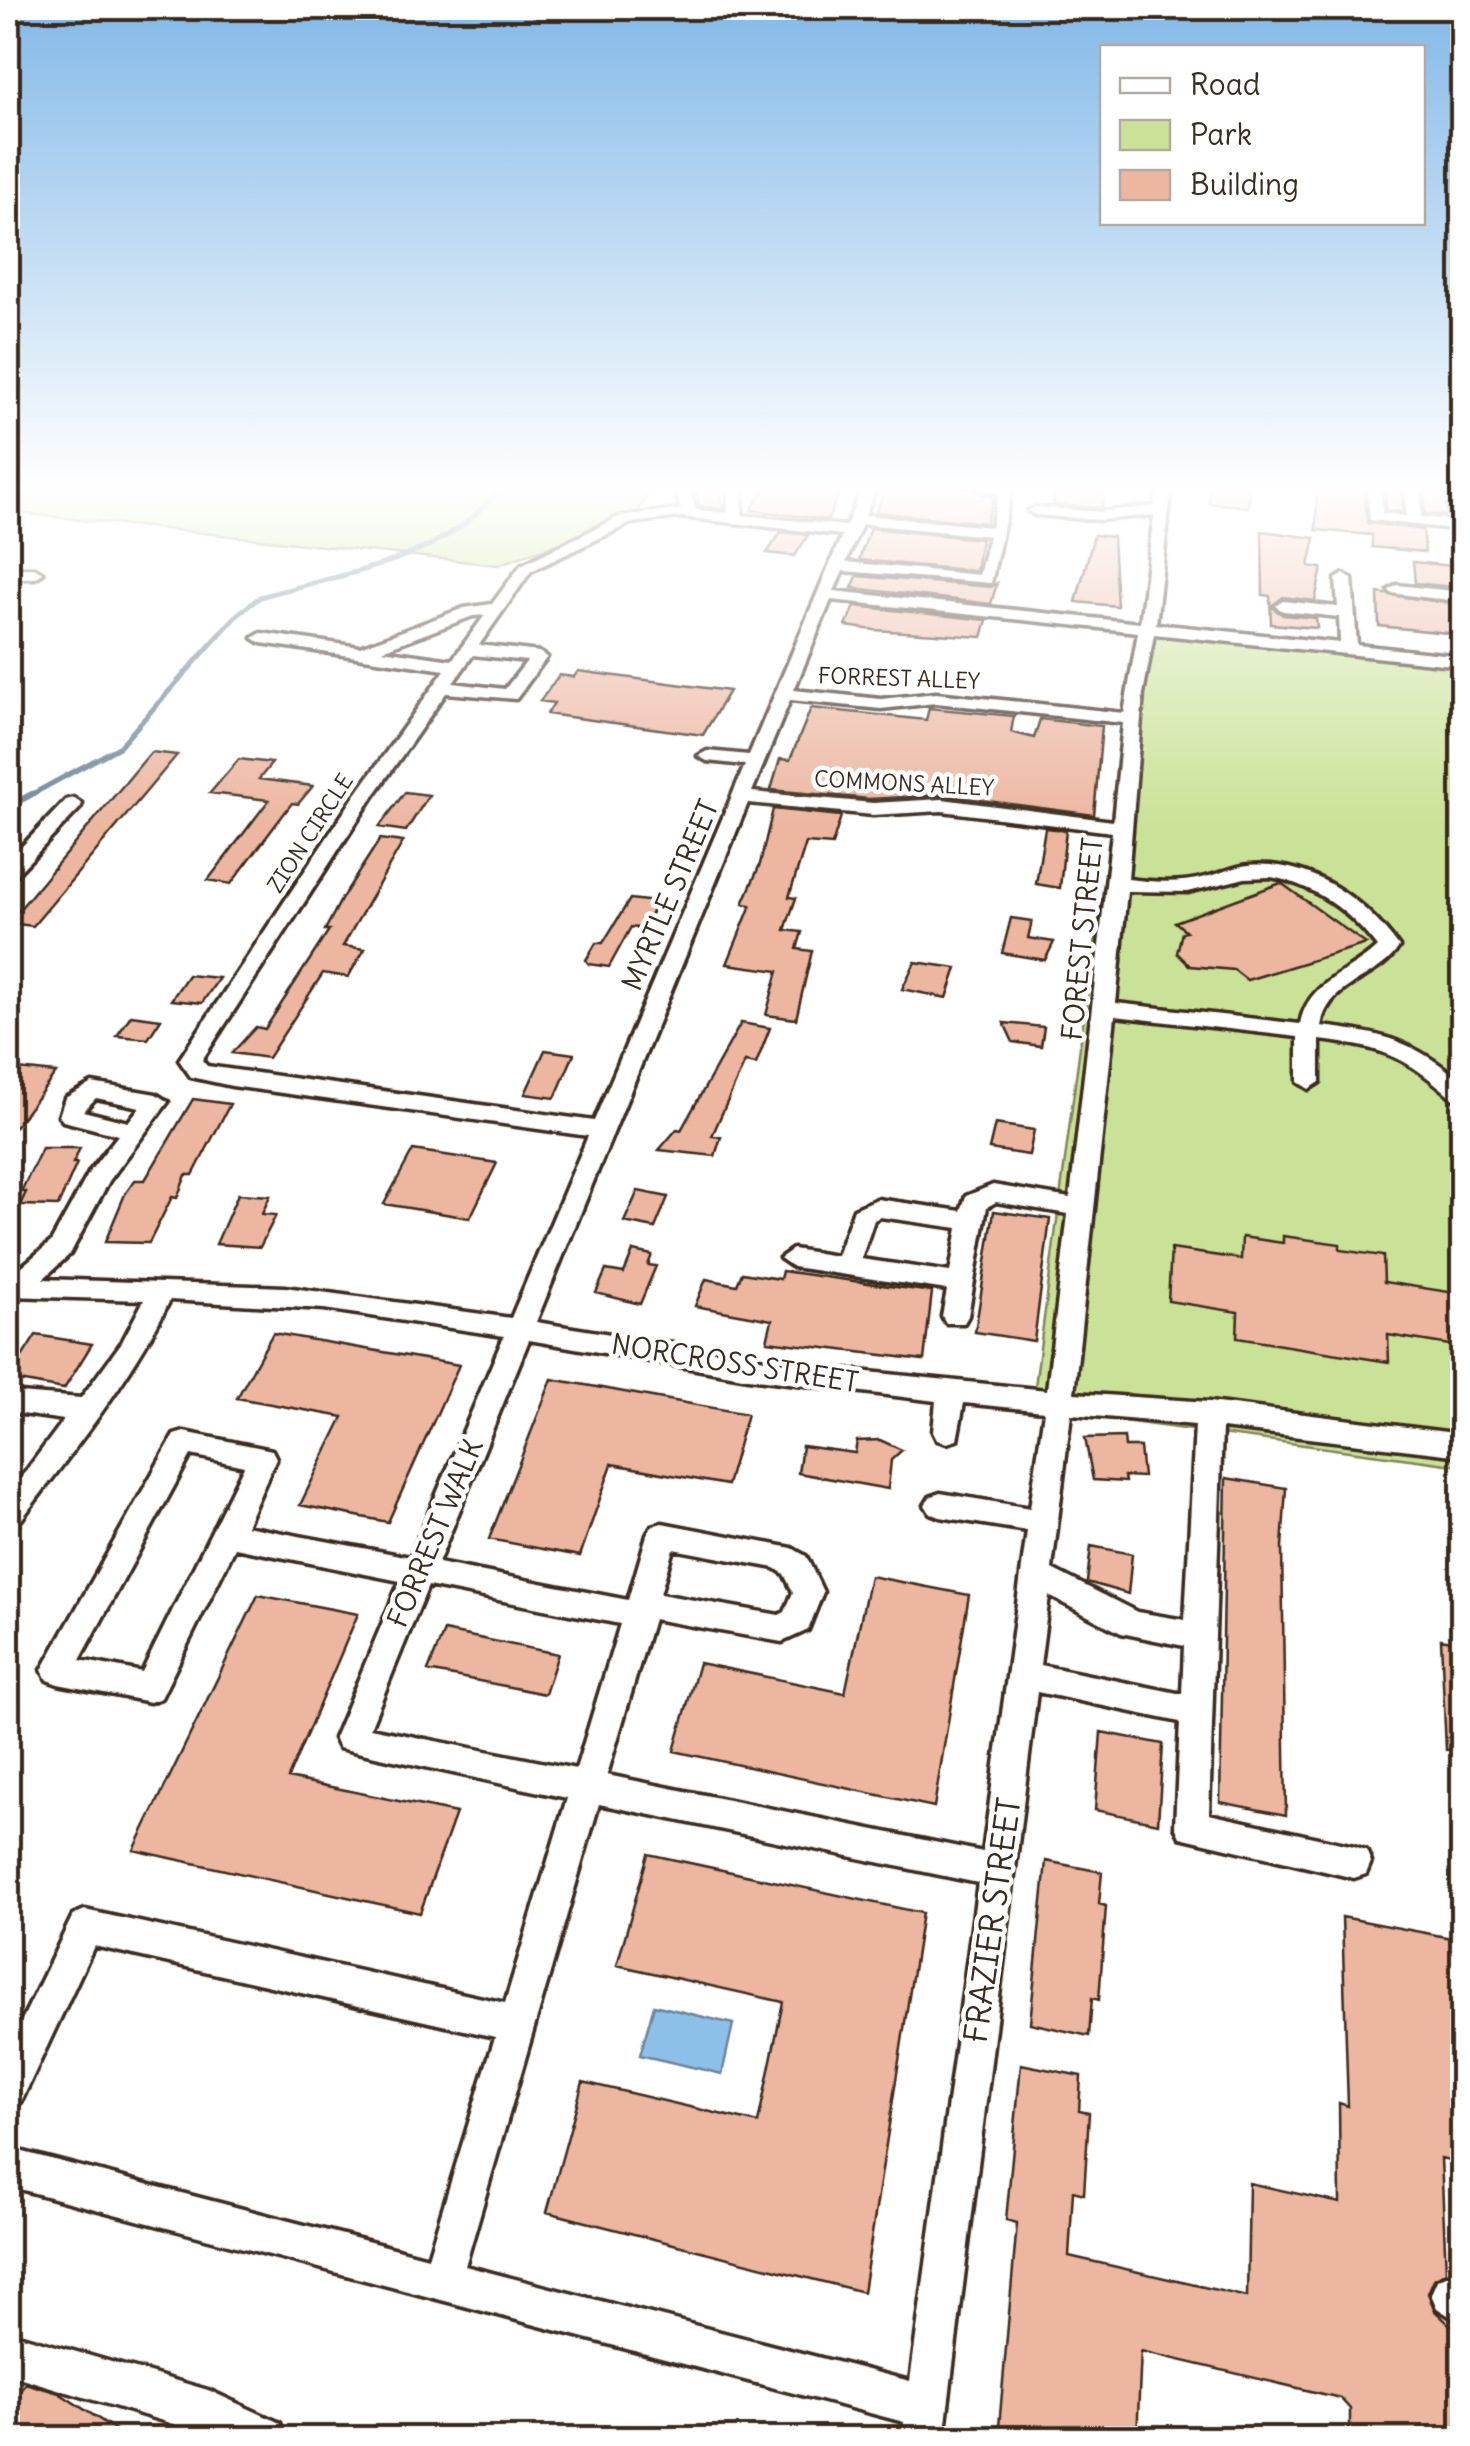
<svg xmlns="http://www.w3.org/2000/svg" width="1470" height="2446" viewBox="0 0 1470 2446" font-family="Delius,sans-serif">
  <rect width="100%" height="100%" fill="#fff"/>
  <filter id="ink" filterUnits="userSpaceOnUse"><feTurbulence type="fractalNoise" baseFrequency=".01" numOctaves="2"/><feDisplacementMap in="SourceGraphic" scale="20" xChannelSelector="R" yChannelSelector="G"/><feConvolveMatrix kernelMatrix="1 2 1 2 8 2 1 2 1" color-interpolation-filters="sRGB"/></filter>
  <g filter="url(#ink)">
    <path fill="#cae297" stroke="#82865a" stroke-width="2.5" d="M8,484H655L635,516L498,565L8,512Z
      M1156,631L1462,665V1466L1032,1409L1092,956Z"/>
    <path fill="#8cc0e9" stroke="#6c8498" stroke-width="2.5" d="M654,2005L733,2024L722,2074L640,2055Z"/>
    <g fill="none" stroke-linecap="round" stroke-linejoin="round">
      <path stroke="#6c8498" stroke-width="5" d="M27,797L119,747L238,614L260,597C338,574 456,560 500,484"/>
      <path stroke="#6c8498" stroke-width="6" d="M8,807L32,794"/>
    </g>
    <path fill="#ecb6a0" stroke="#3b2a1e" stroke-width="2.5" d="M695,484H717L724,509L699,506Z
      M887,484L970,489L994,497L986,523L876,512Z
      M1056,484H1104L1102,508L1053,505Z
      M1210,484H1250L1248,507L1209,503Z
      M1317,484H1363L1367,523L1423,530L1425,552L1372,547V535L1316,530Z
      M1385,484H1402V512L1386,510Z
      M1424,484H1444L1447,516L1425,514Z
      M766,486L839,492L828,520L751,510Z
      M870,528L981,539L976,571L859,560Z
      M1262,531L1315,538L1309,566L1322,568L1315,601L1283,597L1271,607L1283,615L1316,618L1317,628L1271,624L1270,596L1263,595Z
      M781,532L808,535L795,556L767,553Z
      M1094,535L1113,537L1117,606L1076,602Z
      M1413,562L1462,567V588L1415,583Z
      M857,576L991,587L997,583L991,604L852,588Z
      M1378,593L1462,605V617H1456L1458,634L1379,626Z
      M855,606L987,620L982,637L874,630L846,626Z
      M578,671L729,691L703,735L547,714L554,703L540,701L559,675L574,677Z
      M811,708L926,720L929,708L1014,716L1011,732L1034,738L1040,719L1102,726L1094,815L942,795L869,799L771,790L780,759L790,760Z
      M151,752L177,755L33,926L8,923Z
      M239,759L272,763L259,779L313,786L298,804L292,803L231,884L208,880L269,800L210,793Z
      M405,792L429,795L406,831L379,827Z
      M773,809L841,816L832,845L806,843L789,897L796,898L785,930L802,932L797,949L812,951L796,1019L766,1015L778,971L727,964L751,905L743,904L760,864Z
      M1045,828L1066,830L1060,888L1036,884Z
      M380,839L403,842L343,946L365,949L348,977L323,973L268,1058L232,1053L256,1027L265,1029L329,930H325L342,898Z
      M1281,883L1366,944L1247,980L1234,970L1190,966L1177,953L1182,932L1186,931L1175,922Z
      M630,899L656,902L645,929L631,927L609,967L589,964L586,960L596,943H603Z
      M1011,918L1032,921L1028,938L1054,942L1045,960L1002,953Z
      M915,962L957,968L947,998L902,989Z
      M188,975L219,978L202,1003L171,1000Z
      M131,1015L161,1019L148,1039L117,1036Z
      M741,1023L770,1028L756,1064L745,1062L712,1136L721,1137L715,1156L659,1150L677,1129L681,1130Z
      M1004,1023L1044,1027L1041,1046L1013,1042Z
      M545,1050L574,1054L555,1098L525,1094Z
      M8,1068L56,1073L8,1136Z
      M193,1099L230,1104L193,1175H186L177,1198L172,1197L149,1243L105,1242L125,1194L135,1180H145Z
      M995,1124L1034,1130L1029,1155L989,1149Z
      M42,1148H80L73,1163H77L58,1206L20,1205L26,1192H21Z
      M413,1150L497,1163L470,1218L384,1204Z
      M638,1191L668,1197L655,1228L624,1222Z
      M238,1194L270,1196L262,1214L276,1215L260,1247L216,1244Z
      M994,1211L1050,1219L1034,1341L975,1332Z
      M1283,1236L1340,1244V1250L1383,1256L1384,1282L1462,1294V1347L1388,1335L1389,1362L1237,1338L1238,1312L1168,1301L1171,1249L1241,1259L1242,1237L1283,1243Z
      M633,1251L652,1255L648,1265L656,1266L640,1304L596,1293L606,1270L624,1273Z
      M782,1271L932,1292L924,1360L767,1341L772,1320L695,1306L706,1279L737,1285L742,1273L780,1279Z
      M273,1333L459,1365L388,1522L300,1505L343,1417L237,1398Z
      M36,1335L92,1344L64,1389L8,1379Z
      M552,1379L747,1414L727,1485L612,1464L580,1556L489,1539Z
      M1124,1437L1125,1447H1140L1143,1477L1124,1476L1125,1482L1093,1480L1085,1438Z
      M880,1440L902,1450L891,1460L888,1489L798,1473L802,1446L855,1453L857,1441Z
      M1226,1478L1286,1488L1282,1547L1286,1815L1220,1802Z
      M1091,1546L1132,1554L1128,1594L1087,1582Z
      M870,1576L969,1595L934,1807L674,1751L699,1663L845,1693Z
      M258,1595L358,1614L288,1778L456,1813L420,1913L134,1850Z
      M444,1631L558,1654L545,1694L428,1671Z
      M1441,1639L1462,1643V1749L1446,1750Z
      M1101,1732L1163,1744L1158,1823L1095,1810Z
      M648,1854L922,1913L863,2292L547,2212L583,2082L758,2123L783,2002L617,1965Z
      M1046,1861L1102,1872L1099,1904L1106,1906L1099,2000L1092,1998L1089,2036L1030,2023Z
      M1342,1917L1462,1940V2163L1441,2158L1446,2272L1434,2279L1428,2293L1435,2311L1449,2324L1462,2328V2438H1350V2409L1340,2398L1141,2351L1137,2438H998L1017,2223L1006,2220L1021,2064L1081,2076L1079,2111L1089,2113L1084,2194L1073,2191L1069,2256L1247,2297L1249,2183L1340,2203L1339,2103L1348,2106Z
      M25,2383L59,2393L128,2438H8V2408Z"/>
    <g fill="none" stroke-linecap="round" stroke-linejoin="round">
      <g stroke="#3b2a1e" stroke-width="7">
        <path id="minor" d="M673,484H687L696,510L727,513L729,484H743L742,515L846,526L864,484H878L865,515L991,527L999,494L967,484L1012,489L991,583L843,571L834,591L1140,623L1154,515L1099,520L1035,515L1028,511L1035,507L1099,512L1155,506L1158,484H1172L1156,624L1340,643L1339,617L1283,611L1275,606L1283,601L1338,607L1336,579L1344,574L1352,579L1357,645L1462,656V666L1154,634L1143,694L1128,879C1153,882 1180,884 1205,877C1220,874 1234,866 1249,865C1311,860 1364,899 1399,947C1378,981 1329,981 1321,1026C1384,1033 1414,1041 1462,1082V1101L1454,1099C1404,1056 1386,1048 1320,1040V1082L1309,1089L1298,1082V1037L1115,1016L1074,1393L1209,1402L1462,1434V1456L1222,1428L1209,1814L1354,1846L1366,1850L1371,1862L1366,1874L1354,1878L1180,1837L1175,1826L1180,1722L1037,1692L944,2438H902L904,2422L8,2186V2148L428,2257L495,2037L94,1946L21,2102L8,2108V2049L73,1915L85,1910L505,2003L567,1798L339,1748L334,1738L400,1581L235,1548L161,1698L150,1702L58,1684L47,1680L42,1670L174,1435L184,1432L272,1450L276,1458L246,1526L410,1557L504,1336L324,1309L170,1300C129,1383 73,1450 18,1524L8,1528V1495L64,1420L8,1412V1392L81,1398L122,1342L144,1300L8,1296V1278L51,1242L90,1171L118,1135L63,1121L59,1116L65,1098L92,1083L156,1094L168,1102L109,1181L70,1254L43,1279L285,1287L511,1318L588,1136L232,1086L191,1077L179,1060L354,797L445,670L261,643L253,638L261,633L360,647L464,608L492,604L521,565L621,516L681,509ZM680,517L842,535L749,755L707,751L698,756L707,761L745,765L594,1121L207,1066L202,1060L372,798L446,693L516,699L547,657L539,652L479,645L531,571L631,523ZM862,524L989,536L979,575L846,562ZM831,600L1138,632L1124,713L936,693L881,699L794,690ZM485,615L452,660L382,650L473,616ZM473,655L527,661L505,689L453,683ZM790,700L881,709L936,703L1123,723L1113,821L942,799L873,803L752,792ZM748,803L873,815L942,811L1112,832L1070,1198L993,1185L966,1196L961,1211L877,1199L854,1209L837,1256L793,1249L780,1258L793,1267L947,1290L942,1316L946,1323H964L968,1316L987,1207L996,1202L1068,1214L1047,1390L809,1366L536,1322ZM1271,877C1316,885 1350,912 1377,947C1350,974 1308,980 1300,1024L1116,1003L1127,891L1188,892L1245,878ZM96,1098L140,1107L128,1122L83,1111ZM880,1217L958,1228L950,1272L861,1259L874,1220ZM529,1340L748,1378L936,1401L933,1432L937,1440L947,1443L957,1440L964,1403L1044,1411L1030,1508L940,1493L930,1497L925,1505L930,1513L940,1517L1027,1531L983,1852L607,1775L653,1619L782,1642L808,1630L823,1592L806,1556L792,1548L662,1523L652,1526L647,1535L628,1600L438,1563ZM1071,1414L1195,1425L1185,1620L1137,1612L1052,1569ZM191,1455L244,1466L142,1672L80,1660ZM673,1549L775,1568L784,1574L793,1592L785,1612L779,1615L660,1594ZM428,1586L620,1624L576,1769L370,1728ZM1049,1596L1121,1633L1184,1646L1182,1694L1040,1665ZM599,1804L978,1883L910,2381L465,2266Z
          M1367,484H1381L1382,513L1406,516V484H1420L1421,517L1451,520L1448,484H1462V530L1370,520Z
          M8,568H35L43,573L35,578H8Z
          M1397,585L1462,592V602L1391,593L1389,590Z
          M73,798L82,804L80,808L15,876L8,878V861L66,800Z
          M1451,2274L1462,2279V2324L1437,2308L1431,2294L1437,2280Z
          M8,2332L208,2390L280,2423L286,2438H219L8,2374Z"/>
      </g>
      <use href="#minor" fill="#fff" fill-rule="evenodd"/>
    </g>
  </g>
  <linearGradient id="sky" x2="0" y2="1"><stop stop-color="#83b9e8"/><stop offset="0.59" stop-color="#fff"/><stop offset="1" stop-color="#fff" stop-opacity="0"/></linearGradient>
  <rect width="1470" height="827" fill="url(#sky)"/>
  <g text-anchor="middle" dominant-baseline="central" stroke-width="9" stroke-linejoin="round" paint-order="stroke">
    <g font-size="22" fill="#3b2a1e" stroke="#fff">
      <text transform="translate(899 678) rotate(2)">FORREST ALLEY</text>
      <text transform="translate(904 783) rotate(3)">COMMONS ALLEY</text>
      <text transform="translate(310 833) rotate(-57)">ZION CIRCLE</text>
    </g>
    <g font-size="28" fill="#3b2a1e" stroke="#fff">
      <text transform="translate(670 895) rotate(-67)">MYRTLE STREET</text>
      <text transform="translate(1082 939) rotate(-84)">FOREST STREET</text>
      <text transform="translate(735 1363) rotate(9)">NORCROSS STREET</text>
      <text transform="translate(435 1533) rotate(-67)">FORREST WALK</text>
    </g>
    <g font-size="32" fill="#3b2a1e" stroke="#fff">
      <text transform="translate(992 1920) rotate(-82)">FRAZIER STREET</text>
    </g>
  </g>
  <rect width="1470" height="2446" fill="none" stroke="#fff" stroke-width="40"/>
  <rect x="20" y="20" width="1430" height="2406" fill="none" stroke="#3b2a1e" stroke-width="4" filter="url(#ink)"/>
  <rect x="1100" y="45" width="325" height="180" fill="#ffffff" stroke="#b1aaa5" stroke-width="2.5"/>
  <rect x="1120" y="78" width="50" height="15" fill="#ffffff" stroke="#b1aaa5" stroke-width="2.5"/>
  <text x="1190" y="95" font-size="30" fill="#3b2a1e">Road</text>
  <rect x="1120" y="120" width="50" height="30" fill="#cae297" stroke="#b1aaa5" stroke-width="2.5"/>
  <text x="1190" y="145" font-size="30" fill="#3b2a1e">Park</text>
  <rect x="1120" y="170" width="50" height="30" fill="#ecb6a0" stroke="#b1aaa5" stroke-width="2.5"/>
  <text x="1190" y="195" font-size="30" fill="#3b2a1e">Building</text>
</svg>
